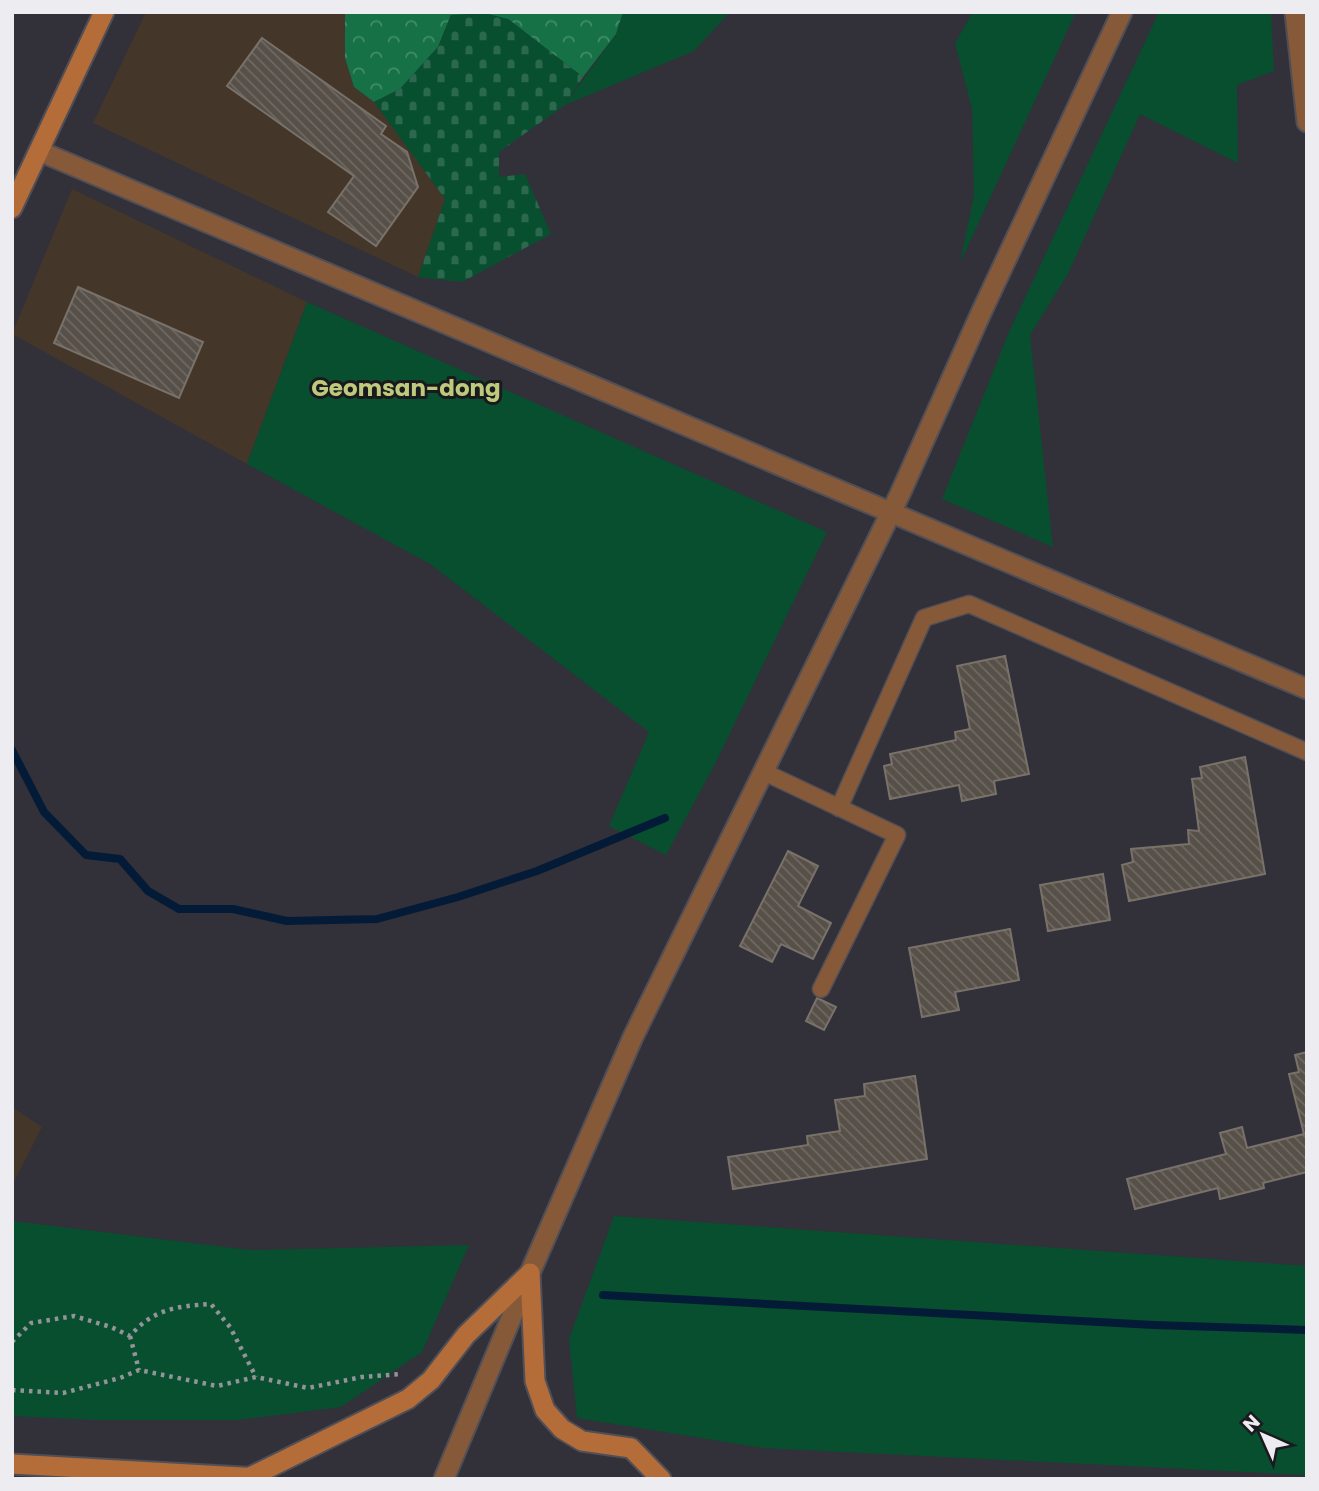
<svg xmlns="http://www.w3.org/2000/svg" width="1319" height="1491" viewBox="0 0 1319 1491" font-family="Poppins,sans-serif">
  <defs>
    <pattern id="forest-crowns" width="20" height="18" patternUnits="userSpaceOnUse" patternTransform="scale(1.75)"><rect width="20" height="18" fill="#167146"/><path d="M2 6a3 3 0 1 1 6 0M12 15a3 3 0 1 1 6 0" fill="none" stroke="#448c6a"/></pattern>
    <pattern id="cemetery-stones" width="16" height="16" patternUnits="userSpaceOnUse" patternTransform="scale(1.75)"><rect width="16" height="16" fill="#074f2f"/><path d="M2 7V4a2 2 0 0 1 4 0v3zM10 15v-3a2 2 0 0 1 4 0v3z" fill="#2b684e"/></pattern>
    <pattern id="building-back-hatch" width="6" height="6" patternUnits="userSpaceOnUse" patternTransform="scale(1.75)"><rect width="6" height="6" fill="#575048"/><path d="M-1 5l2 2M0 0l6 6M5-1l2 2" fill="none" stroke="#6f6963"/></pattern>
  </defs>
  <rect width="100%" height="100%" fill="#323039"/>
  <path fill="#45362a" d="M146,12H345V58L354,87L374,102L445,199L418,277L93,123Z
    M72,189L307,302L247,464L12,334Z
    M12,1107L42,1127L12,1186Z"/>
  <path fill="#074f2f" d="M623,12H730L694,51L565,105L616,34Z
    M973,12H1076L960,263L974,195L972,109L955,43Z
    M1159,12H1271L1274,71L1237,85L1238,163L1140,114L1068,274L1030,335L1053,547L942,499L1009,332Z
    M307,302L827,532L717,760L666,855L609,826L649,732L430,564L247,464Z
    M614,1216L1307,1266V1475L763,1448L577,1418L569,1339Z
    M12,1221L250,1250L469,1245L422,1352L341,1407L237,1420H94L12,1416Z"/>
  <path fill="url(#forest-crowns)" d="M345,12H623L616,34L583,77L508,19L451,15L438,47L400,89L374,102L354,87L345,58Z"/>
  <path fill="url(#cemetery-stones)" d="M485,13L508,19L583,77L565,105L499,152V177L525,174L551,234L462,282L418,277L445,199L374,102L400,89L438,47L451,15Z"/>
  <g fill="none" stroke-linecap="round" stroke-linejoin="round">
    <path stroke="#041b38" stroke-width="8" d="M12,750L44,812L86,855L120,859L148,891L179,909H233L287,921L377,919L458,897L537,871L665,818
      M603,1295L1154,1325L1307,1330"/>
  </g>
  <path fill="url(#building-back-hatch)" stroke="#79726a" stroke-width="2" d="M262,38L386,126L381,134L407,152L418,187L376,246L328,212L354,176L227,86Z
    M78,287L203,342L179,398L54,343Z
    M1005,656L1029,774L994,781L996,794L962,801L959,785L890,799L884,766L892,764L890,754L956,740L955,732L970,729L957,666Z
    M1245,757L1265,874L1129,901L1122,865L1133,862L1131,849L1189,844L1188,830L1199,831L1192,779L1202,778L1200,767Z
    M788,851L818,866L798,906L831,923L813,959L781,944L772,962L740,946Z
    M1103,874L1110,920L1048,931L1040,885Z
    M1010,929L1019,980L955,992L959,1010L922,1017L909,948Z
    M817,998L836,1007L824,1030L806,1021Z
    M1307,1052V1172L1263,1183L1264,1188L1220,1199L1218,1188L1135,1209L1127,1179L1226,1154L1220,1133L1242,1127L1247,1148L1304,1134L1289,1074L1299,1072L1295,1055Z
    M915,1076L927,1159L733,1189L728,1157L808,1145L807,1136L840,1131L835,1100L865,1096L864,1084Z"/>
  <g fill="none" stroke-linecap="round" stroke-linejoin="round">
    <g stroke="#504e56" stroke-width="19">
      <path id="service" d="M764,772L897,835L821,989
        M839,808L924,618L969,604L1307,752"/>
    </g>
    <g stroke="#504e56" stroke-width="23">
      <path id="minor" d="M39,151L1307,689"/>
    </g>
    <g stroke="#504e56" stroke-width="23">
      <path id="tertiary" d="M1295,12L1307,122
        M444,1479L530,1273L633,1037L900,494L981,313L1122,12"/>
    </g>
    <g stroke="#504e56" stroke-width="23">
      <path id="secondary" d="M12,208L104,12
        M530,1273L535,1381L545,1410L562,1429L582,1441L631,1448L661,1479
        M12,1464L259,1478
        M248,1478L408,1399L431,1380L466,1335L530,1273"/>
    </g>
    <path stroke="#949399" stroke-width="4.5" stroke-dasharray="3.5 5" stroke-linecap="butt" d="M130,1336L139,1370
      M12,1342L31,1323L74,1316L111,1327L130,1336C153,1309 177,1306 211,1304L230,1327L256,1377
      M12,1390L63,1393L120,1378L139,1370L217,1386L256,1377L308,1388L362,1377L402,1374"/>
    <use href="#service" stroke="#865939" stroke-width="16"/>
    <use href="#minor" stroke="#865939" stroke-width="19"/>
    <use href="#tertiary" stroke="#865939" stroke-width="19"/>
    <use href="#secondary" stroke="#b46d38" stroke-width="19"/>
  </g>
  <g text-anchor="middle" dominant-baseline="central" stroke-width="6" stroke-linejoin="round" paint-order="stroke">
    <g font-size="23" font-weight="bold" fill="#bdc97c" stroke="#1a191d">
      <text x="406" y="388">Geomsan-dong</text>
    </g>
  </g>
  <rect width="1319" height="1491" fill="none" stroke="#edecf1" stroke-width="28"/>
  <g transform="translate(1263 1435) rotate(315)" stroke="#1a191d" stroke-width="5" paint-order="stroke">
  <path d="M0-5L12 26L0 18L-12 26Z" fill="#edecf1"/>
  <text y="-10" font-size="19" font-weight="bold" text-anchor="middle" fill="#edecf1">N</text>
  </g>
</svg>
